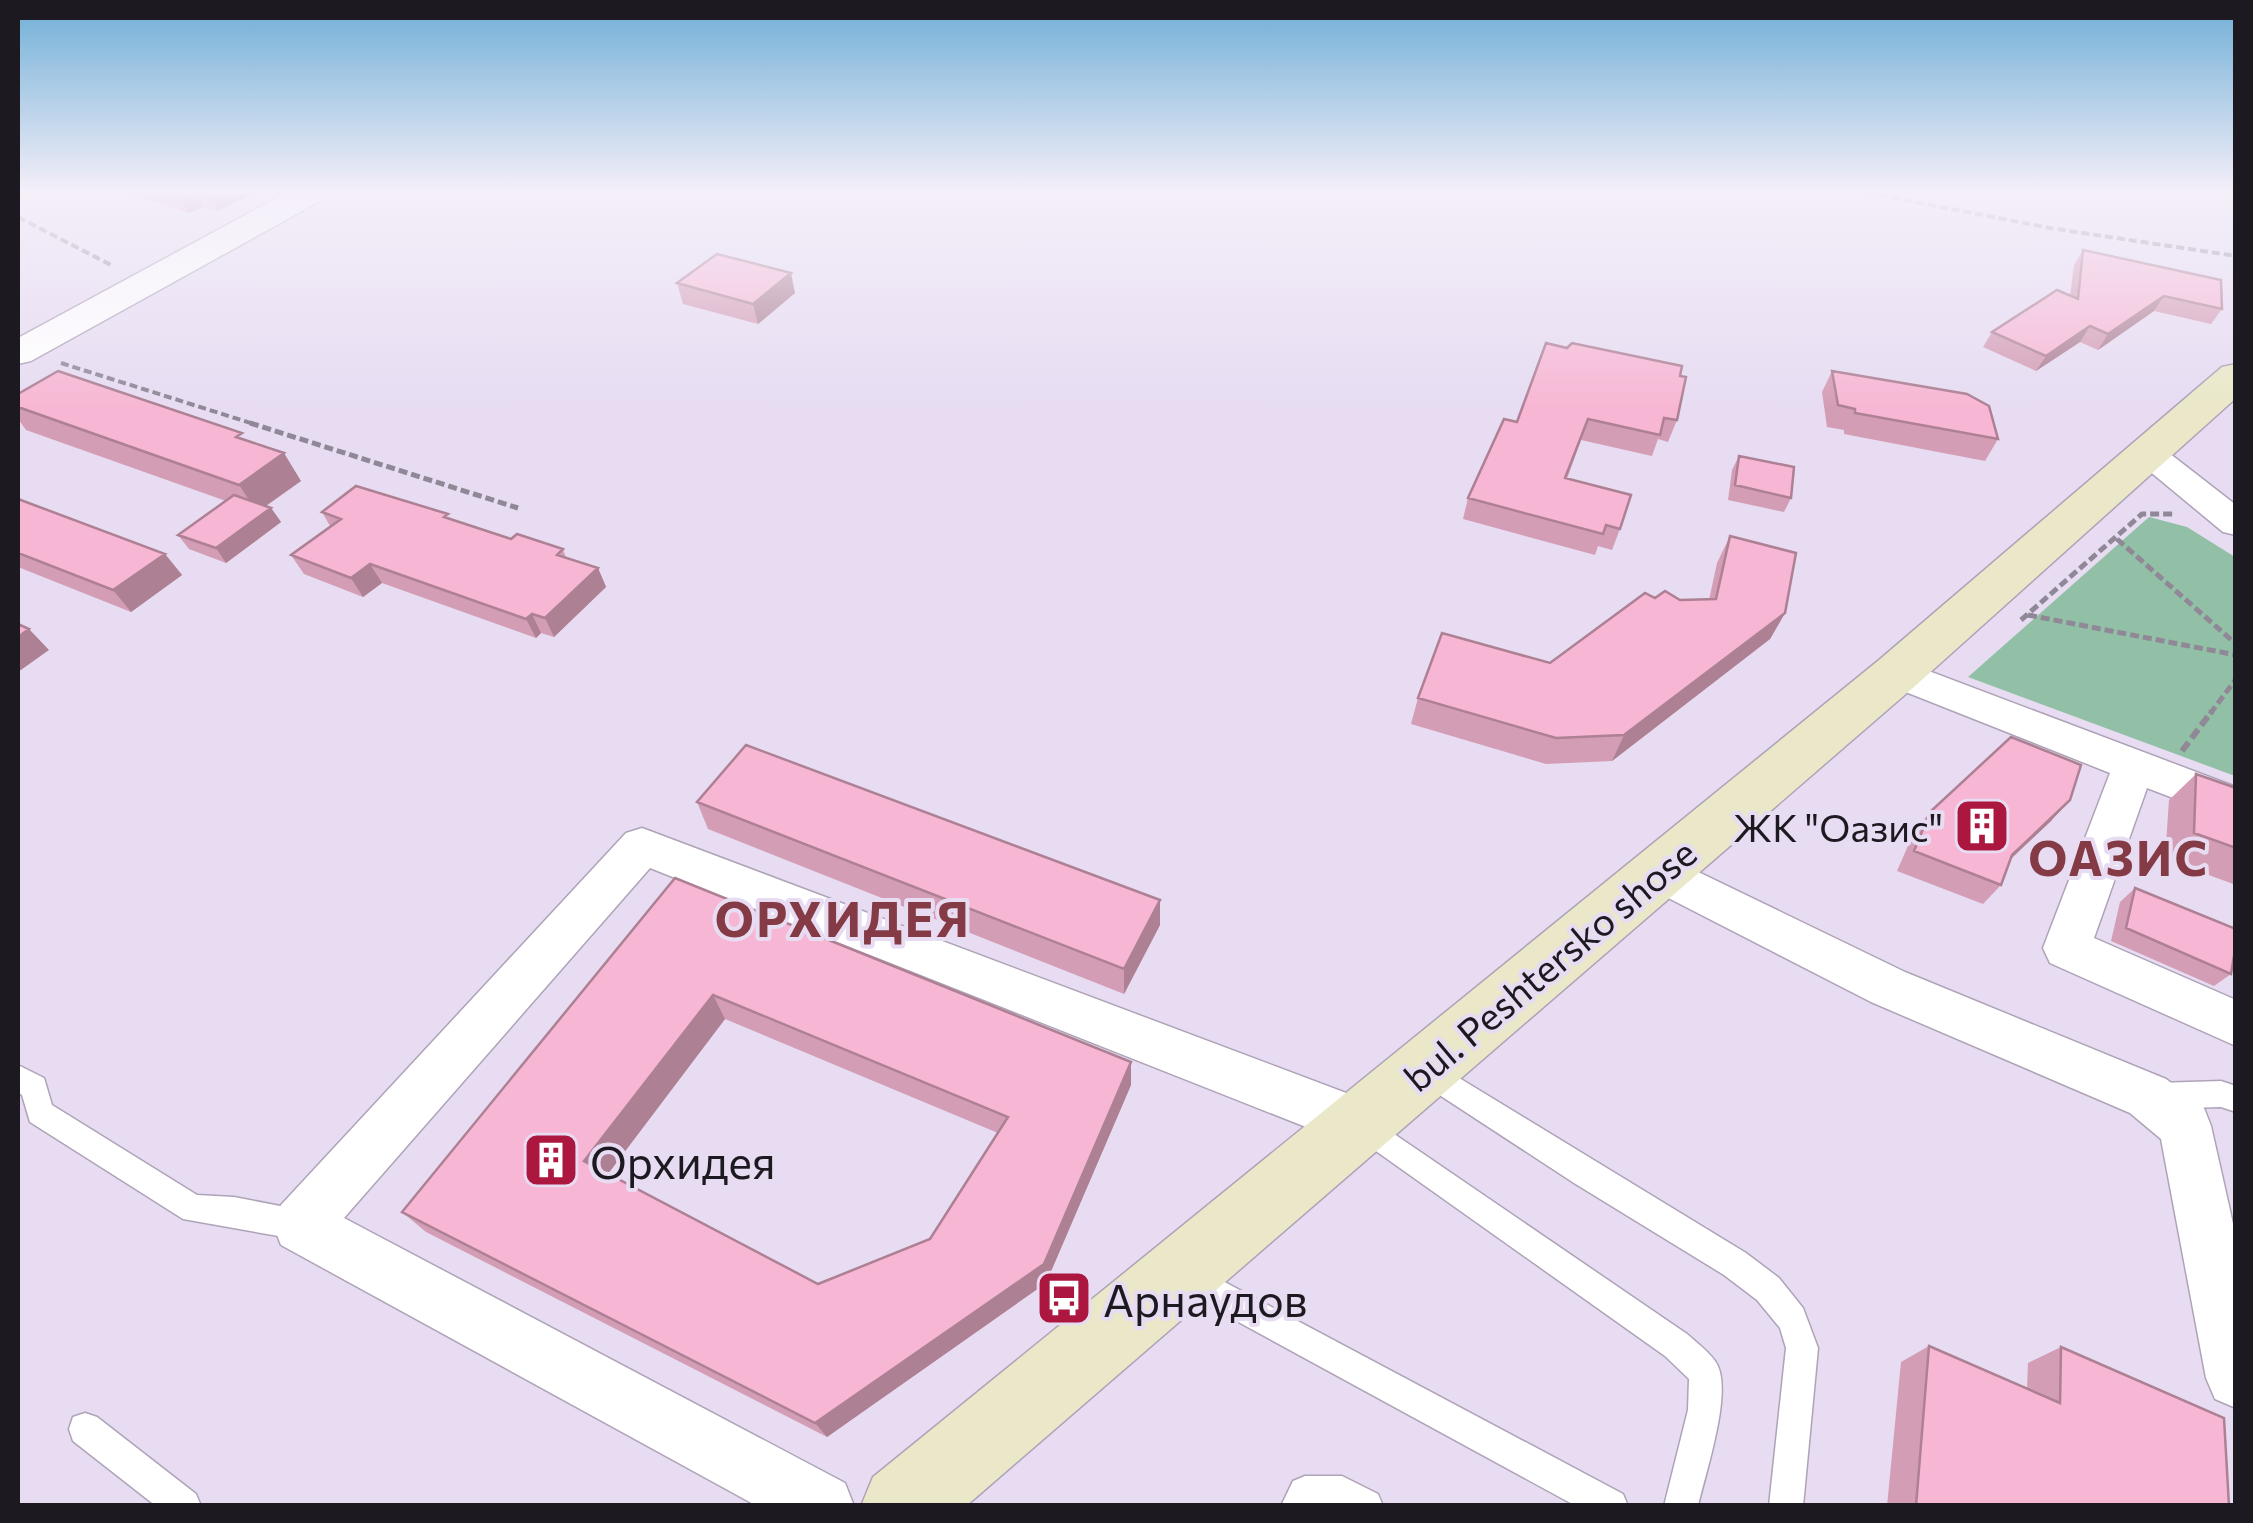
<svg xmlns="http://www.w3.org/2000/svg" width="2253" height="1523" viewBox="0 0 2253 1523" font-family="Commissioner,sans-serif">
  <rect width="100%" height="100%" fill="#e7dcf2"/>
  <path fill="#92c0a6" d="M2149,517L2187,527L2235,557V776L1968,677Z"/>
  <g fill="none" stroke-linecap="round" stroke-linejoin="round">
    <g stroke="#aea3b7" stroke-width="3">
      <path id="service" d="M1428,1059L1746,1253L1779,1278L1803,1308L1818,1348L1803,1506H1769L1786,1348L1780,1328L1757,1300L1724,1275L1574,1183L1418,1081L1414,1072L1418,1063Z
        M18,1065L44,1078L52,1105L197,1195L234,1197L301,1210L311,1215L316,1225L311,1235L301,1240L183,1219L30,1122L22,1095L18,1092Z
        M2221,1081L2236,1086V1112L2221,1107L2156,1109L2146,1105L2142,1096L2146,1087L2156,1083Z
        M1362,1112L1687,1334C1696,1342 1708,1351 1715,1361C1735,1387 1705,1474 1698,1506H1664L1688,1410L1689,1379L1665,1356L1352,1134L1348,1125L1352,1116Z
        M1187,1262L1623,1494L1628,1506H1576L1176,1288L1172,1277L1176,1266Z
        M85,1413L97,1417L196,1494L201,1506H156L73,1441L69,1429L73,1417Z
        M1305,1476H1342L1378,1494L1383,1506H1281L1293,1481Z"/>
    </g>
    <g stroke="#aea3b7" stroke-width="3">
      <path id="minor" d="M2148,443L2160,446L2236,505V535L2223,532L2136,460L2131,453L2136,446Z
        M1897,659L2236,787V822L2147,788L2094,938L2236,1000V1046L2050,963L2043,948L2110,773L1883,683L1877,673L1883,663Z
        M642,828L1378,1105L1385,1123L1378,1141L1359,1148L650,868L344,1218L845,1483L854,1506H757L281,1245L273,1225L281,1205L626,833Z
        M1659,853L1905,972L2166,1079L2204,1108L2211,1126L2236,1237V1408L2215,1399L2206,1378L2161,1139L2130,1113L1871,1002L1643,885L1636,872L1643,859Z"/>
    </g>
    <g stroke="#aea3b7" stroke-width="3">
      <path id="tertiary" d="M286,193H327L322,200L31,361L18,364V338Z"/>
    </g>
    <g stroke="#aea3b7" stroke-width="3">
      <path id="secondary" d="M2236,364V398L1915,686L966,1506H861L873,1477L1879,660L2222,367Z"/>
    </g>
    <path stroke="#908897" stroke-width="4" stroke-dasharray="8 4" stroke-linecap="butt" d="M1869,193L2050,228L2236,256
      M18,217L113,266
      M61,363L257,425"/>
    <path stroke="#908897" stroke-width="5" stroke-dasharray="9 4" stroke-linecap="butt" d="M250,423L518,508
      M2117,539L2236,644
      M2028,615L2236,655
      M2021,620L2142,514H2173
      M2210,714L2236,679"/>
    <path stroke="#908897" stroke-width="6" stroke-dasharray="11 5" stroke-linecap="butt" d="M2182,751L2212,711"/>
    <use href="#service" fill="#fff" fill-rule="evenodd"/>
    <use href="#minor" fill="#fff" fill-rule="evenodd"/>
    <use href="#tertiary" fill="#fff" fill-rule="evenodd"/>
    <use href="#secondary" fill="#eae8c8" fill-rule="evenodd"/>
  </g>
  <path fill="#d49db6" fill-rule="evenodd" d="M128,193H254L218,211L203,207L189,213Z
    M2083,250L2222,309L2211,324L2154,311L2098,350L2080,342L2036,371L1983,347L1992,332L2070,296L2074,265Z
    M677,283L795,293L758,324L683,304Z
    M1567,348L1680,376L1677,420L1668,442L1658,439L1652,456L1581,440L1567,479L1620,529L1612,550L1598,546L1595,555L1463,519L1468,498Z
    M1832,371L1998,439L1985,461L1844,434V430L1827,427L1822,392Z
    M18,394L247,441L301,481L266,506L271,508L281,522L226,563L189,549L178,535L226,501L26,430L18,419Z
    M1739,456L1791,498L1784,512L1728,500L1732,470Z
    M18,499L165,554L182,575L131,612L18,567Z
    M322,512L450,519L511,539L563,549L566,558L598,568L606,587L554,637L541,633L536,638L382,583L363,597L304,574L291,555L330,526Z
    M1730,536L1785,613L1770,639L1612,761L1546,764L1411,724L1418,698L1550,663L1655,598L1709,600L1717,563Z
    M2196,774L2236,788V885L2165,859L2169,800Z
    M697,802L1160,900V925L1124,994L708,829Z
    M1930,812L2051,821L2011,859L2001,885L1983,904L1897,871L1914,832Z
    M675,878L1131,1085L1046,1283L827,1437L426,1232L402,1212ZM725,1019L998,1133L930,1239L818,1284L608,1173Z
    M2135,888L2231,974L2214,986L2111,941L2120,902Z
    M1929,1346L2027,1389L2028,1363L2061,1347L2229,1506H1887L1901,1362Z"/>
  <path fill="#ad8094" d="M224,193H254L218,211L212,199Z
    M197,195L203,207L189,213L182,201Z
    M791,273L795,293L758,324L753,304Z
    M2164,296L2154,311L2098,350L2108,334Z
    M2090,326L2080,342L2036,371L2046,356Z
    M284,453L301,481L257,512L239,485Z
    M271,508L281,522L226,563L216,548Z
    M165,554L182,575L131,612L113,590Z
    M370,564L382,583L363,597L351,578Z
    M598,568L606,587L554,637L545,618Z
    M1785,613L1770,639L1612,761L1624,735Z
    M532,614L541,633L536,638L526,619Z
    M29,629L49,650L18,672V637Z
    M2070,800L2051,821L1993,875L2012,855Z
    M1160,900V925L1124,994V969Z
    M713,995L725,1019L602,1182L584,1161Z
    M1131,1062V1085L1046,1283L827,1437L815,1423Z"/>
  <path fill="#f7b7d4" stroke="#ad8094" stroke-width="2.5" fill-rule="evenodd" d="M159,193H224L212,199L197,195L182,201Z
    M2083,250L2221,280L2222,309L2164,296L2108,334L2090,326L2046,356L1992,332L2057,290L2078,299Z
    M717,254L791,273L753,304L677,283Z
    M1546,343L1567,348L1572,343L1682,366L1680,376L1686,377L1677,420L1664,418L1660,435L1588,419L1565,478L1631,495L1620,529L1606,525L1603,534L1468,498L1504,419L1517,422Z
    M58,371L242,433L236,437L284,453L239,485L18,407V394Z
    M1832,371L1967,394L1989,406L1998,439L1855,413V409L1838,405Z
    M1739,456L1794,467L1791,498L1735,485Z
    M356,486L448,514L444,517L511,539L517,534L563,549L557,555L598,568L545,618L532,614L526,619L370,564L351,578L291,555L341,519L322,512Z
    M234,495L271,508L216,548L178,535Z
    M18,499L165,554L113,590L18,553Z
    M1730,536L1796,553L1785,613L1624,735L1556,738L1418,698L1442,633L1550,663L1645,593L1655,598L1665,591L1680,600L1716,599Z
    M18,624L29,629L18,637Z
    M2011,737L2081,765L2070,800L2012,855L2001,885L1914,851L1930,812Z
    M746,745L1160,900L1124,969L697,802Z
    M2196,774L2236,788V848L2194,833Z
    M675,878L1131,1062L1044,1264L815,1423L402,1212ZM713,995L1008,1117L930,1239L818,1284L584,1161Z
    M2135,888L2236,929V944L2231,974L2126,928Z
    M1929,1346L2060,1403L2061,1347L2224,1418L2229,1506H1916Z"/>
  <linearGradient id="sky" x2="0" y2="1"><stop stop-color="#6eaed6"/><stop offset="0.47" stop-color="#f4eff9"/><stop offset="1" stop-color="#f4eff9" stop-opacity="0"/></linearGradient>
  <rect width="2253" height="407" fill="url(#sky)"/>
  <defs>
    <g id="building-square" transform="scale(2.875)"><rect x="-9" y="-9" width="18" height="18" rx="4" fill="#ac173f" stroke="#e7dcf2"/><path d="M-4-6H4V6H1V3H-1V6H-4ZM-2.5-4.3h1.7v1.8h-1.7ZM.8-4.3h1.7v1.8H.8ZM-2.5-1h1.7V.8h-1.7ZM.8-1h1.7V.8H.8Z" fill="#fff"/></g>
    <g id="bus-square" transform="scale(2.875)"><rect x="-9" y="-9" width="18" height="18" rx="4" fill="#ac173f" stroke="#e7dcf2"/><path d="M-5-6H5V4H4V6H2V4H-2V6H-4V4H-5ZM-3.5-4V0h7V-4ZM-3.5 1.2v1.5H-2V1.2ZM2 1.2v1.5H3.5V1.2Z" fill="#fff"/></g>
  </defs>
  <g fill-rule="evenodd">
    <use href="#building-square" x="1982" y="826"/>
    <use href="#building-square" x="551" y="1160"/>
    <use href="#bus-square" x="1064" y="1298"/>
  </g>
  <g text-anchor="middle" dominant-baseline="central" stroke-width="8" stroke-linejoin="round" paint-order="stroke">
    <g font-size="38" fill="#1d1920" stroke="#e7dcf2" text-anchor="end">
      <text x="1943" y="826">ЖК "Оазис"</text>
    </g>
    <g font-size="38" fill="#1d1920" stroke="#e7dcf2">
      <text transform="translate(1549 964) rotate(-40)">bul. Peshtersko shose</text>
    </g>
    <g font-size="45" fill="#1d1920" stroke="#e7dcf2" text-anchor="start">
      <text x="590" y="1160">Орхидея</text>
      <text x="1103" y="1298">Арнаудов</text>
    </g>
    <g font-size="48" font-weight="bold" letter-spacing="2.5" fill="#843b45" stroke="#e7dcf2">
      <text x="2119" y="856">ОАЗИС</text>
      <text x="843" y="917">ОРХИДЕЯ</text>
    </g>
  </g>
  <rect width="2253" height="1523" fill="none" stroke="#1d1920" stroke-width="40"/>
</svg>
